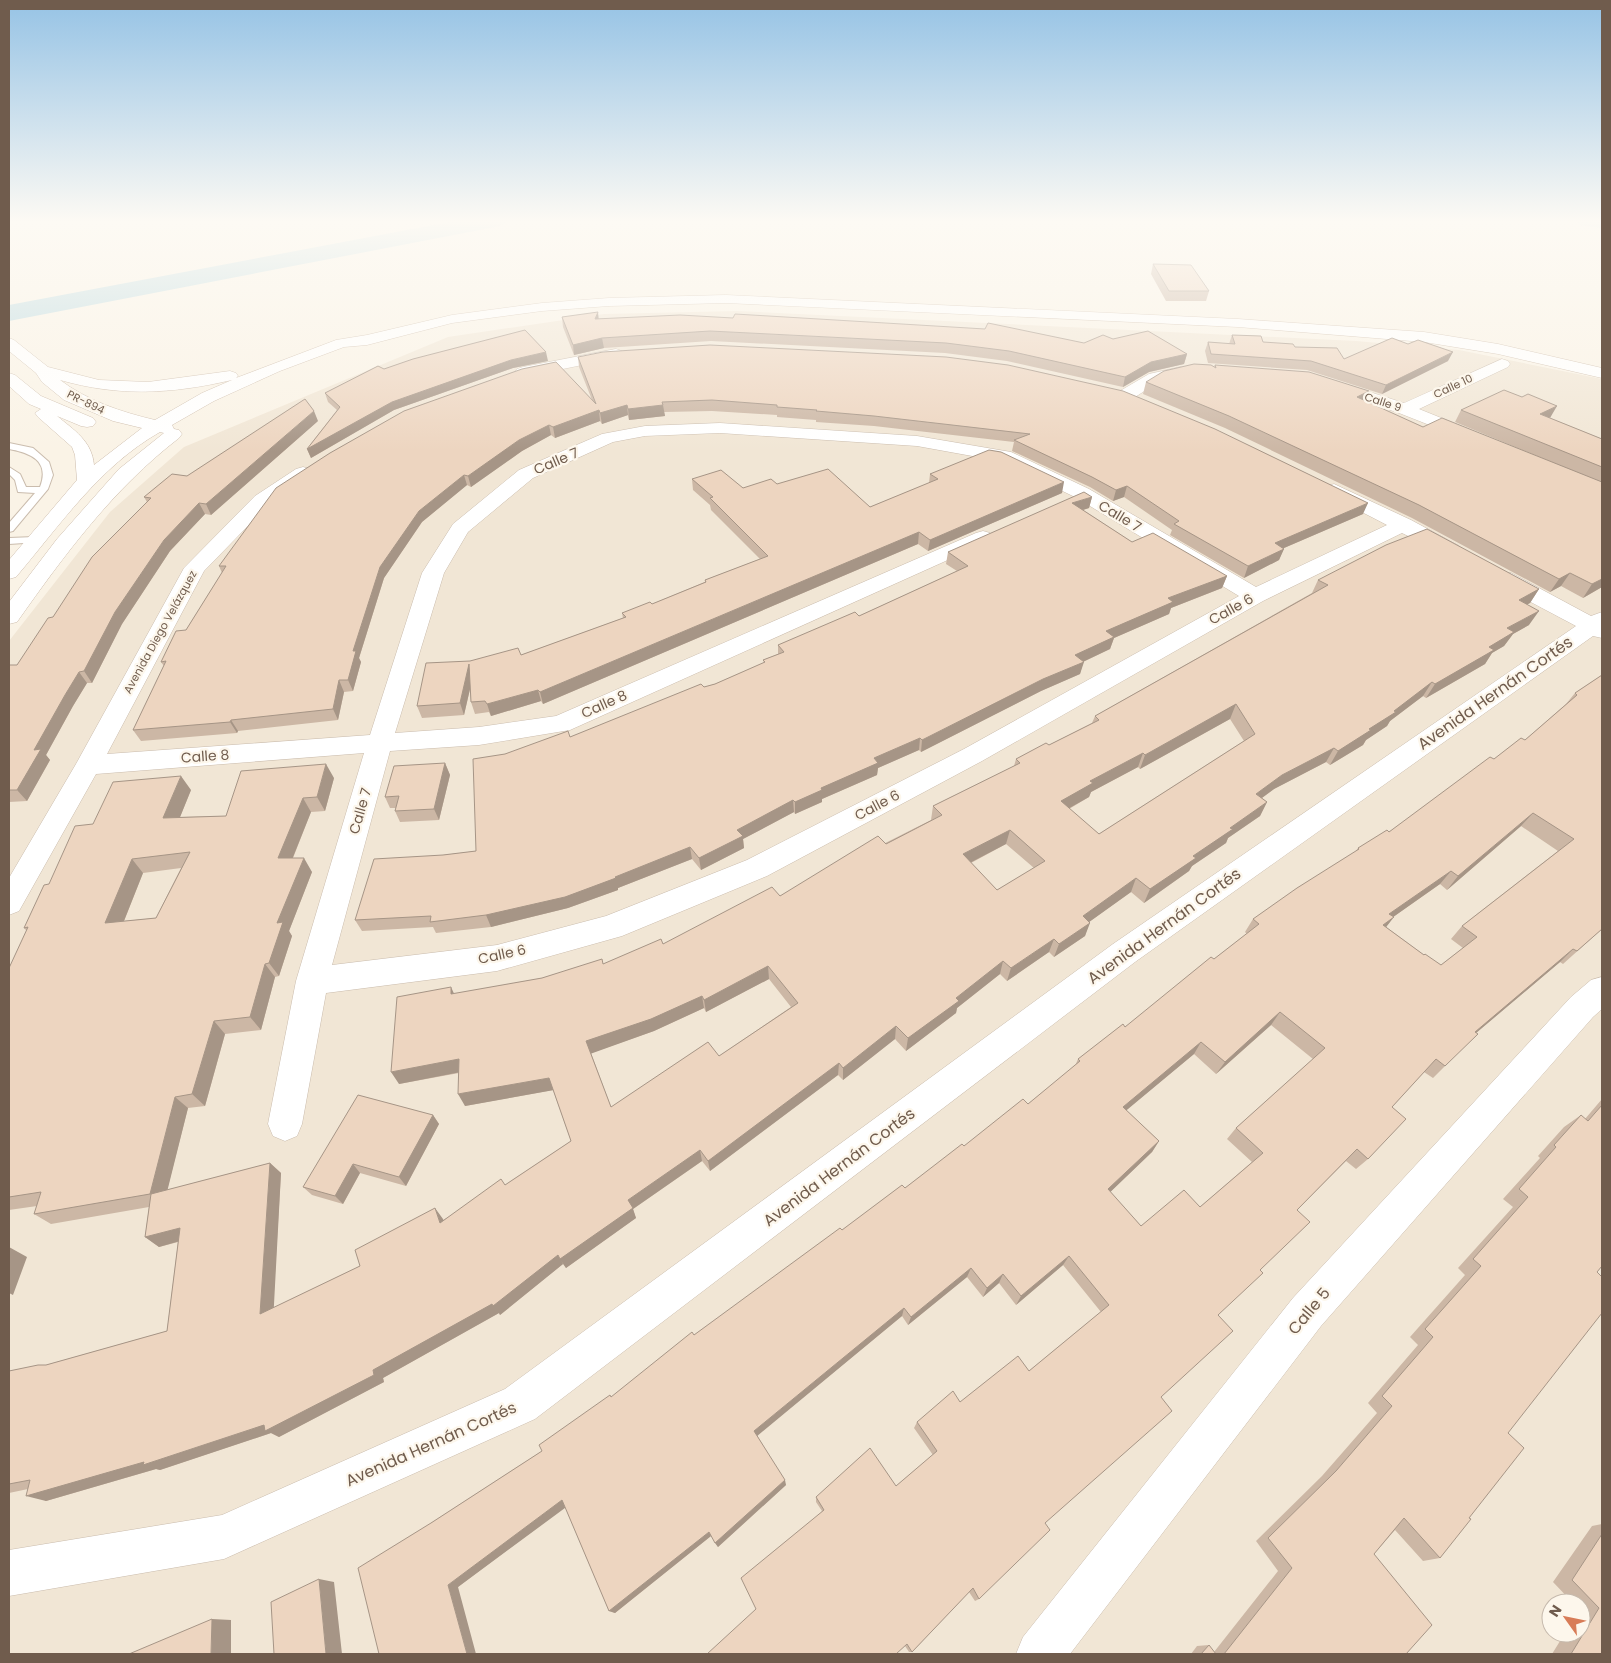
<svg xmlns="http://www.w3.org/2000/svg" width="1611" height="1663" viewBox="0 0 1611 1663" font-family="Poppins,sans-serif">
  <rect width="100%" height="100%" fill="#faf3e6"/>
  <path fill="#f1e6d5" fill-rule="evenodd" d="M738,311L1356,341L1459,350L1602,379V1654H9V641L110,512L184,447L448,337L604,314ZM1551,1603H1581V1633H1551Z"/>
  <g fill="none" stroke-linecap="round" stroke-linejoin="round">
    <path fill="#bcdae1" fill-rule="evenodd" d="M460,220H507L503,225L495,227L9,321V305Z
      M1575,220H1602V228L1579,225Z"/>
    <g stroke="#cabcad" stroke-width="2">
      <path id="lane" d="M9,443L33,448L49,462L53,475L48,489L13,531L9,532V523L35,493L18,492L15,480L9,474V467L20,474L26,487H40C50,461 31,453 9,449Z
        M35,537L39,538V542L9,544V538Z"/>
    </g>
    <g stroke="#cabcad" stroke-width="1">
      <path id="street" d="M616,349L622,351L624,354L622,357L523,377L517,375L515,372L517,369L523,367Z
        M1502,359L1508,361L1510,364L1508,367L1419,409L1476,432L1479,436L1476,440L1470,441L1399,413L1326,388L1324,385L1326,382L1332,380L1404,403Z
        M1181,367L1187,369L1189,372L1187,375L1160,381L1132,399H1120L1118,395L1120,391L1149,374Z
        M720,423L917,436L1011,452L1089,489L1256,587L1387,525L1327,494L1324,490L1327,486L1334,484L1411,520L1459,546L1462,550L1459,554L1452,556L1445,554L1402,533L1263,601L982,761L767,876L622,936L497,971L326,993L302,1124L297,1136L285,1141L273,1136L268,1124L296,981L364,753L96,774L19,911L9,915V878L76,764L184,568L255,496L296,469L303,467L310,469L312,473L310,477L269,504L204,571L107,754L370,735L422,573L453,524L519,470L602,434L645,426ZM720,433L917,446L1000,461L1075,497L1239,596L964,749L747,860L606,916L497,945L332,965L390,751L479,745L570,730L990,541L993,537L990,533L983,531L976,533L556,716L479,727L395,733L444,573L468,532L533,478L613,442L645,436Z
        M1503,572L1511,573L1591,616L1602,612V638L1593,636L1135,962L535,1419L224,1559L9,1596V1550L222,1515L505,1389L1113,944L1576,626L1495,583L1492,578L1495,573Z
        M1602,977V1009L1593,1017L1321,1326L1070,1654H1016L1023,1637L1293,1298L1571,997L1591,980Z"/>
    </g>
    <g stroke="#cdbcab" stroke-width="1">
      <path id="secondary" d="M726,295L1238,319L1424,332L1498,344L1602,368V378L1498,354L1424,342L1238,327L726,303L609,306L542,311L452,323L367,345L344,347L280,371L214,401L172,425L174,429L179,430L182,434L179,438C113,489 65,554 17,622L9,624V602L57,539L119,469L164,433L160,432C100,466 60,525 16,577L9,579V560L77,480L75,455L72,447L38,417L35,413L41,409L29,404L9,386V373L15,375L41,396L93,418L96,422L93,426L87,427L81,426L57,416C74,430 92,441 94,465L142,428L113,421L64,400L42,382L36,373L9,351V338L14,340L48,367L99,380L148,382L230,371L236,373L238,376L236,378L336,340L367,335L452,315L542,303L609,298ZM60,380C119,397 172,394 232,380L202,393L155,420C121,412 88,401 60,380Z"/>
    </g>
    <use href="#lane" fill="#fff" fill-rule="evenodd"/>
    <use href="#street" fill="#fff" fill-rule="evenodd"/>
    <use href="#secondary" fill="#fff" fill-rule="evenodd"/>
  </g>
  <path fill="#ccb7a5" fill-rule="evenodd" d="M1153,264L1209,291L1206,301H1166L1151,274Z
    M562,317L1084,343L1113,339L1187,354L1184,364L1149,372L1123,387L1007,361L945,353L711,341L604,348L574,355L563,327Z
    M1232,335L1263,342L1295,347L1344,359L1448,361L1382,394L1307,370L1208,363L1205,351L1208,342L1229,344Z
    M710,345L1363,514L1284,548L1279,560L1244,578L1170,535L1172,530L1124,497L1113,501L1090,487L1012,451L1014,442L874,426L816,422V420L777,417V415L712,411L664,412L665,416L629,420L628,415L602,424L600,421L555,438L551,435L522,451L471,487L467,485L422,522L384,578L359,658L361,662L353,691L344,692L338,720L238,731L237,733L141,741L133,730L164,666L161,662L186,630L222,573L219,566L592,400L579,367L578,357Z
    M548,361L513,368L394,410L311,458L307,449L337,410L328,402L325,393L384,369Z
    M1215,365L1369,391L1365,401L1423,427L1554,463L1455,422L1461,410L1550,418L1602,439V587L1583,598L1561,586L1550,592L1412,518L1225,428L1143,394L1146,382L1214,367Z
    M318,421L211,515L205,514L170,551L122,624L92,683H87L73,706L46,755L50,760L27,801L9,802V665H17L53,617L147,502L144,497L187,476Z
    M930,474L1062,493L928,551L918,544L543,704L541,701L491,716L489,712L475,714L471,702L470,689L464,715L422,718L417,706L470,661L521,655L623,618L622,613L652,604L705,582V580L760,559L711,510L710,505L693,490L692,479L743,488L777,484L870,507L929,483Z
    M1092,497L1089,508L1083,510L1132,542L1227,576L1222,588L1171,608L1169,614L1114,638L1110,649L1083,662L1080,674L1041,691L921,752L919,750L878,768L877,775L822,799V802L795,814L794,812L743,839L744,848L701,870L692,859L618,888V890L568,908L491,927L436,933L433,927L362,931L355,920L443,855L476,851L505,754L570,737L704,687L715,684L764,663L763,660L778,654V645L859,616L957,571L946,564L948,552Z
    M1318,580L1539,589L1530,603L1527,604L1529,625L1513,634L1504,646L1492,653L1485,664L1426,698L1423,696L1390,721L1387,726L1366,740L1363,745L1330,765L1326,762L1274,789L1262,798L1267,802L1260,816L1228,838L1226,843L1192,866L1189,871L1144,903L1131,892L1089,922L1085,936L1054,957L1049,952L1007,981L1000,974L957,1008L956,1013L906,1051L895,1039L843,1080L838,1075L710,1171L702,1161L633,1209L636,1218L566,1268L563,1264L500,1315L499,1313L383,1378L384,1382L279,1437L271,1433L160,1470L156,1469L46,1501L28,1489L9,1493V1371L46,1365L167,1331L178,1242L159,1247L145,1237L149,1207L51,1224L34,1214L37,1206L9,1210V968L27,931L24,928L49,884L93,824L191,790L180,817L226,816L334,778L325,811L311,812L293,858L312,872L289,931L292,936L279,976L275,977L261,1030L225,1034L205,1106L188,1108L167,1190L270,1163L281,1173L273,1308L360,1266L443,1219V1220L505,1185L571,1141L553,1090L465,1106L459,1073L399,1084L454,994L542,978L603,964L663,944L780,896L931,820L933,806L1014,766L1016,759L1049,745L1092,723L1095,716L1312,593ZM1230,719L1244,741L1099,834L1069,809L1089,797L1091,792L1138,767L1140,769ZM1006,844L1034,868L997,890L971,863ZM181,868L156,918L124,921L143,873ZM769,979L791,1007L719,1056L611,1107L591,1053L654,1031L704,1008L706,1012Z
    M1602,675V929L1563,964L1560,962L1476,1033L1445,1066L1433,1078L1424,1072L1392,1107L1368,1159L1356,1169L1346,1161L1297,1210L1260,1270L1218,1315L1161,1397L1045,1523L979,1599L975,1601L969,1592L912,1652H909L905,1646L756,1609L822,1511L816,1502V1497L896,1486L933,1455L914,1428L917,1422L1029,1371L1101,1312L1063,1265L1016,1305L999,1283L983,1297L967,1277L908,1325L902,1316L757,1435L786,1485L718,1547L711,1536L615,1613L609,1611L565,1507L458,1587L431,1523L542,1451L694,1335L842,1230L905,1188L964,1146L1028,1104L1075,1066L1078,1059L1125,1027L1247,934L1245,932L1253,919L1355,852L1358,848L1389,832L1494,759L1525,740L1566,704L1575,693ZM1521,826L1558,851L1462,926L1451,939L1463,948L1441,965L1424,955L1386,927L1393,917L1440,884L1447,890ZM1271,1025L1313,1059L1236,1128L1227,1139L1252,1162L1200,1207L1141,1226L1110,1192L1152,1152L1159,1141L1126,1110L1194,1054L1216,1074Z
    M445,763L450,775L439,820L400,822L395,811L396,808H390L385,797Z
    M1602,1099V1266L1597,1272L1508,1433L1469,1518L1440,1558L1423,1561L1395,1530L1374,1554L1406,1654H1191L1197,1646L1209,1645L1214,1652L1278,1571L1256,1541L1322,1476L1377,1413L1368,1403L1418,1345L1410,1337L1465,1275L1458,1268L1513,1207L1503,1199L1540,1158L1538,1156L1564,1127L1581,1115L1585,1119Z
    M433,1115L439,1124L406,1186L360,1173L343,1204L312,1195L303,1187Z
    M1602,1524V1654H1552L1565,1633H1581V1603H1573L1553,1582L1592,1526Z"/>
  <path fill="#a69586" d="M598,312L599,322L595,319Z
    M602,338L604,348L574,355L573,345Z
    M546,352L548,361L513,368L394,410L311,458L307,449L392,402L511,360Z
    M1453,352L1448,361L1382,394L1386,385Z
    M1187,354L1184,364L1149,372L1123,387L1125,377L1151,362Z
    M1369,391L1364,403L1357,397Z
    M627,405L628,415L602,424L600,413Z
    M663,405L665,416L629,420L628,409Z
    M1557,406L1550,418L1540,414Z
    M599,410L600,421L555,438L553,427Z
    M314,411L318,421L211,515L206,504Z
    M549,425L551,435L522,451L471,487L468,476L519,440Z
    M464,475L467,485L422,522L384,578L359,658L361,662L353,691L348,680L353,651L380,567L419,511Z
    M1064,482L1062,493L928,551L930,540Z
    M1127,486L1124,497L1113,501L1116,490Z
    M1092,497L1089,508L1070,514L1072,503Z
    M199,503L205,514L170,551L122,624L92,683L84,671L115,612L164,540Z
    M1368,503L1363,514L1270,554L1275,543Z
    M919,532L918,544L543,704L540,692Z
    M1284,549L1279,560L1244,578L1248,566Z
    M1570,573L1561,586L1550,592L1559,579Z
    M1227,576L1222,588L1171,608L1169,614L1114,638L1110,649L1072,667L1075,655L1106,631L1168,598Z
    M1602,579V587L1583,598L1592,584Z
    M1539,589L1530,603L1510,614L1519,600Z
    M1539,611L1529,625L1513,634L1504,646L1492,653L1485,664L1426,698L1435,684L1489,647L1507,628Z
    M1084,662L1080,674L1041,691L921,752L922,740L1043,679Z
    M469,664L473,676L464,715L460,703Z
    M79,672L87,683L73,706L46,755L50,760L27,801L17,790L34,750L65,695Z
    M339,680L344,692L338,720L333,709Z
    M1432,682L1423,696L1390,721L1387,726L1366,740L1363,745L1330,765L1338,751Z
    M538,690L541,701L491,716L487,704Z
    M1236,704L1230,719L1140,769L1145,755Z
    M231,720L238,731L237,733L230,722Z
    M920,738L919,750L878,768L877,775L822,799V802L795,814V802L874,758Z
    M1334,748L1326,762L1274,789L1248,808L1256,794L1282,775Z
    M1143,753L1138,767L1091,792L1089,797L1057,815L1061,801L1090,781Z
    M445,763L450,775L439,820L434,809Z
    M326,764L334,778L325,811L317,797Z
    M181,776L191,790L174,832L163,818Z
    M303,798L311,812L287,872L278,858Z
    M793,800L794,812L743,839L744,848L701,870L699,858L737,830Z
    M1267,802L1260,816L1228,838L1226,843L1192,866L1189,871L1144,903L1150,889L1230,828Z
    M1533,813L1521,826L1447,890L1458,876Z
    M1010,830L1006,844L960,868L963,854Z
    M690,847L692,859L618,888V890L568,908L491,927L486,915L615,877Z
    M304,858L312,872L289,931L292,936L279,976L269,963L277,923Z
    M132,859L143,873L118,936L105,923Z
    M1451,871L1440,884L1379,927L1389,914Z
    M1136,878L1131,892L1078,930L1083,916Z
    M1394,917L1383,931V925Z
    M1090,923L1085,936L1054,957L1059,944Z
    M1054,939L1049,952L1007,981L1011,968Z
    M1573,949L1560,962L1463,1044L1475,1032Z
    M1003,961L1000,974L957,1008L956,1013L906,1051L908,1038L956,998Z
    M265,964L275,977L261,1030L250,1017Z
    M768,966L769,979L706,1012L704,1000Z
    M451,987L457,1000L451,994Z
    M702,996L704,1008L654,1031L590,1054L586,1041Z
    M1280,1012L1271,1025L1216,1074L1225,1062Z
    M214,1021L225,1034L205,1106L192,1094Z
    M896,1026L895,1039L843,1080V1068Z
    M1201,1042L1194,1054L1116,1119L1123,1107Z
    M459,1059L466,1071L399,1084L391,1072Z
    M839,1063L838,1075L710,1171L708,1161Z
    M549,1078L554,1090L465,1106L458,1094Z
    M175,1097L188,1108L164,1204L150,1194Z
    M433,1115L439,1124L406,1186L399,1177Z
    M1159,1141L1152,1152L1102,1200L1108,1189Z
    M700,1150L702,1161L633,1209L636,1218L566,1268L560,1259L628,1200Z
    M270,1163L281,1173L273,1323L260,1314Z
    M353,1164L360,1173L343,1204L335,1196Z
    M435,1208L443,1219L448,1233L440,1223Z
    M180,1228L194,1237L159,1247L145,1237Z
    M9,1247L27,1257L13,1295L9,1293Z
    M558,1255L563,1264L500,1315L499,1313L383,1378L384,1382L279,1437L271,1433L160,1470L156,1469L46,1501L26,1496L373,1370Z
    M1069,1256L1063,1265L1016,1305L1021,1296Z
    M971,1268L967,1277L908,1325L911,1317Z
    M1003,1274L999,1283L983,1297L987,1288Z
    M904,1308L902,1316L756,1437L754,1431Z
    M785,1480L786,1485L718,1547L715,1543Z
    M562,1500L569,1505L458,1587L476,1654H467L448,1585Z
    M709,1532L711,1536L615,1613L609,1611Z
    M319,1579L334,1582L342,1654H326Z
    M212,1619L231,1620V1654H211Z"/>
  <path fill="#edd5c0" stroke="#a69586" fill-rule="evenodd" d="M1153,264L1191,265L1209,291H1169Z
    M598,312L595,319L680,315L733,318L735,314L985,329L988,323L1084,343L1103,335L1113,339L1148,331L1187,354L1151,362L1125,377L1009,351L946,343L710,331L602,338L573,345L562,317Z
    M525,330L546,352L511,360L392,402L307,449L340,407L325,393L378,366L384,369L413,359Z
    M1232,335L1261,336L1263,342L1293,344L1295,347L1337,348L1344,359L1392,338L1408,344L1418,340L1453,352L1386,385L1311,361L1211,354L1208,342L1235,344Z
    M710,345L946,357L1008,365L1123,391L1215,429L1368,503L1275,543L1284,549L1248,566L1174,524L1179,521L1127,486L1116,490L1092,477L1014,440L1030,434L874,416L816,411L817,410L777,407V405L712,400L662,402L663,405L628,409L627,405L600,413L599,410L553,427L549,425L519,440L468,476L464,475L419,511L380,567L353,651H356L348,680H339L333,709L231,720L230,722L133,730L166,661L161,662L176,631L186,630L226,566H219L276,488L330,453L404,411L522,369L556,362L596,404L578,357L603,352Z
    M1194,364L1211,365L1216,368L1215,365L1309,372L1369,391L1357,397L1423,427L1442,418L1602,482V579L1592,584L1570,573L1559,579L1419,505L1229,416L1146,382L1164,371Z
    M1504,390L1522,397L1528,394L1557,406L1540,414L1602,439V467L1461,410Z
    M305,399L314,411L206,504L199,503L164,540L115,612L84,671L79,672L65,695L34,750L41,749L17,790H9V665H17L48,618L53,617L92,557L151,498L144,497L172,474L187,476Z
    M989,450L1001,452L1064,482L930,540L919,532L540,692L538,690L487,704L485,701L471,702L469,664L460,703L417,706L426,663L470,661L518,648L521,655L626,617L622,613L650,602L652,604L706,582L705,580L768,556L710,498L713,497L692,479L721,470L743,488L771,479L777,484L828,469L870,507L938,479L930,474Z
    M1084,492L1092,497L1072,503L1132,542L1153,533L1227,576L1168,598L1173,602L1106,631L1114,637L1075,655L1084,662L1043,679L922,740L920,738L874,758L878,763L821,788L822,790L795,802L793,800L737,830L743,836L699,858L690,847L615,877L616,878L565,897L486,915L430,922L431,916L355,920L374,859L443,855L476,851L473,759L505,754L568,731L570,737L701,684L704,687L715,684L765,662L763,660L784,652L778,645L855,612L859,616L968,566L948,552Z
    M1427,529L1539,589L1519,600L1539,611L1507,628L1514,632L1489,647L1494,650L1435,684L1432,682L1394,711L1396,712L1369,729L1371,730L1338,751L1334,748L1282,775L1256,794L1267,802L1230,828L1233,829L1193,856L1196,858L1150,889L1136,878L1083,916L1090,923L1059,944L1054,939L1011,968L1003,961L956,998L959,1001L908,1038L896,1026L843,1068L839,1063L708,1161L700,1150L628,1200L633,1208L560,1259L558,1255L493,1306L492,1304L373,1370L374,1375L265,1431L264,1425L143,1465L144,1462L26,1496L30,1480L9,1484V1371L38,1365H46L167,1331L180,1228L145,1237L151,1194L270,1163L260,1314L360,1266L355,1250L435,1208L440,1223L501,1179L505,1185L571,1141L549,1078L458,1094L459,1059L391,1072L397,997L451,987V994L542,978L602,959L603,964L661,939L663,944L772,887L780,896L878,836L886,844L942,815L933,806L1020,763L1016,759L1046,743L1049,745L1099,720L1095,716L1328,585L1318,580L1386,545ZM1236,704L1255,734L1099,834L1061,801L1093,783L1090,781L1143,753L1145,755ZM1010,830L1045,861L997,890L963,854ZM768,966L798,1003L719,1056L708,1042L611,1107L586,1041L651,1019L702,996L704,1000Z
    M1602,675V929L1577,951L1573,949L1475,1032L1478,1034L1445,1066L1436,1059L1392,1107L1406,1119L1368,1159L1357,1149L1297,1210L1310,1222L1260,1270L1263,1273L1218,1315L1233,1331L1161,1397L1172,1411L1045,1523L1050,1530L979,1599L973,1588L912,1652L907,1644L896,1654H707L756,1609L741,1578L824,1510L816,1497L870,1448L896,1486L937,1451L917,1422L953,1391L960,1402L1018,1356L1029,1371L1109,1305L1069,1256L1021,1296L1003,1274L987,1288L971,1268L911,1317L904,1308L754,1431L785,1480L715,1543L709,1532L609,1611L562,1500L448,1585L467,1654H379L358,1568L431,1523L542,1451L539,1445L610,1395L611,1397L692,1332L694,1335L840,1228L842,1230L902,1185L905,1188L962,1144L964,1146L1023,1099L1028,1104L1080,1061L1078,1059L1123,1024L1125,1027L1211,957L1214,959L1259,924L1253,919L1297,888L1359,849L1358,848L1387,830L1389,832L1490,757L1494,759L1521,738L1525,740L1577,695L1575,693ZM1533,813L1574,839L1462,926L1477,937L1441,965L1425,954L1424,955L1383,925L1394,917L1389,914L1451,871L1458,876ZM1280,1012L1325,1048L1236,1128L1263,1153L1200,1207L1184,1190L1141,1226L1108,1189L1159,1141L1123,1107L1201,1042L1225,1062Z
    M445,763L434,809L395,811L399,796L385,797L394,766Z
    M326,764L317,797L303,798L278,858H304L277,923L283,922L269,963L265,964L250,1017L214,1021L192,1094L175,1097L150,1194L34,1214L41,1192L9,1197V968L28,927L24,928L44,885L49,884L75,826L93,824L113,782L181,776L163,818L226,816L241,771ZM190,852L156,918L105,923L132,859Z
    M358,1095L433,1115L399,1177L353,1164L335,1196L303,1187Z
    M1602,1105V1266L1597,1272L1602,1277V1313L1508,1433L1524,1448L1469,1518L1471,1519L1440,1558L1404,1518L1374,1554L1432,1625L1406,1654H1224L1292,1568L1268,1538L1336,1471L1392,1406L1382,1396L1433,1337L1425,1329L1481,1266L1473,1259L1528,1197L1519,1189L1556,1147L1554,1145L1581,1115L1588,1121Z
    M1602,1534V1654H1571L1599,1608L1572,1580Z
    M319,1579L326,1654H274L271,1602Z
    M212,1619L211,1654H129Z
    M1209,1645L1216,1654H1201Z"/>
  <linearGradient id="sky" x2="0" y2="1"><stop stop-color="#96c3e5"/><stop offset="0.49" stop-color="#fdfaf4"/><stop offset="1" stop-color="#fdfaf4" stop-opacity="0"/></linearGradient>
  <rect width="1611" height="452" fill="url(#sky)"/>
  <g text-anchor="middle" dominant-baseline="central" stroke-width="4.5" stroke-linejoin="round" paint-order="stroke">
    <g font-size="11" fill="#705c4d" stroke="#fdf7ec">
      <text transform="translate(1453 386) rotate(-25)">Calle 10</text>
      <text transform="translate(86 402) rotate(26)">PR-894</text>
      <text transform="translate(1383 402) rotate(18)">Calle 9</text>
      <text transform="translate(160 632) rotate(-61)">Avenida Diego Velázquez</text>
    </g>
    <g font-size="14" fill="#705c4d" stroke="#fdf7ec">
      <text transform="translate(556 461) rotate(-23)">Calle 7</text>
      <text transform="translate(1120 516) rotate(31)">Calle 7</text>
      <text transform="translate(1231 609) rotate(-29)">Calle 6</text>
      <text transform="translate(604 704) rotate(-24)">Calle 8</text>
      <text transform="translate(205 756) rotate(-4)">Calle 8</text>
      <text transform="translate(877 805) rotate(-28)">Calle 6</text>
      <text transform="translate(360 811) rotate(-74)">Calle 7</text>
      <text transform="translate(502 954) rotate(-12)">Calle 6</text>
    </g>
    <g font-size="16" fill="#705c4d" stroke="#fdf7ec">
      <text transform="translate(1495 693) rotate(-35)">Avenida Hernán Cortés</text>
      <text transform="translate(1164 926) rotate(-36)">Avenida Hernán Cortés</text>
      <text transform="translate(839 1167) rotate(-37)">Avenida Hernán Cortés</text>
      <text transform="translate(1309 1311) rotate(-50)">Calle 5</text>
      <text transform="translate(431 1444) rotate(-24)">Avenida Hernán Cortés</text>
    </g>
  </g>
  <rect width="1611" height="1663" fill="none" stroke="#705c4d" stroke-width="20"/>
  <g transform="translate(1566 1618) rotate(303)"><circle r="24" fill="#fdf7ec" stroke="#c5b9ac"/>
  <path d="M0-4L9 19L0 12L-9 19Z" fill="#d87c57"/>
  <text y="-8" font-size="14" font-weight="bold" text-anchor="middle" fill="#705c4d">N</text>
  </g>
</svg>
